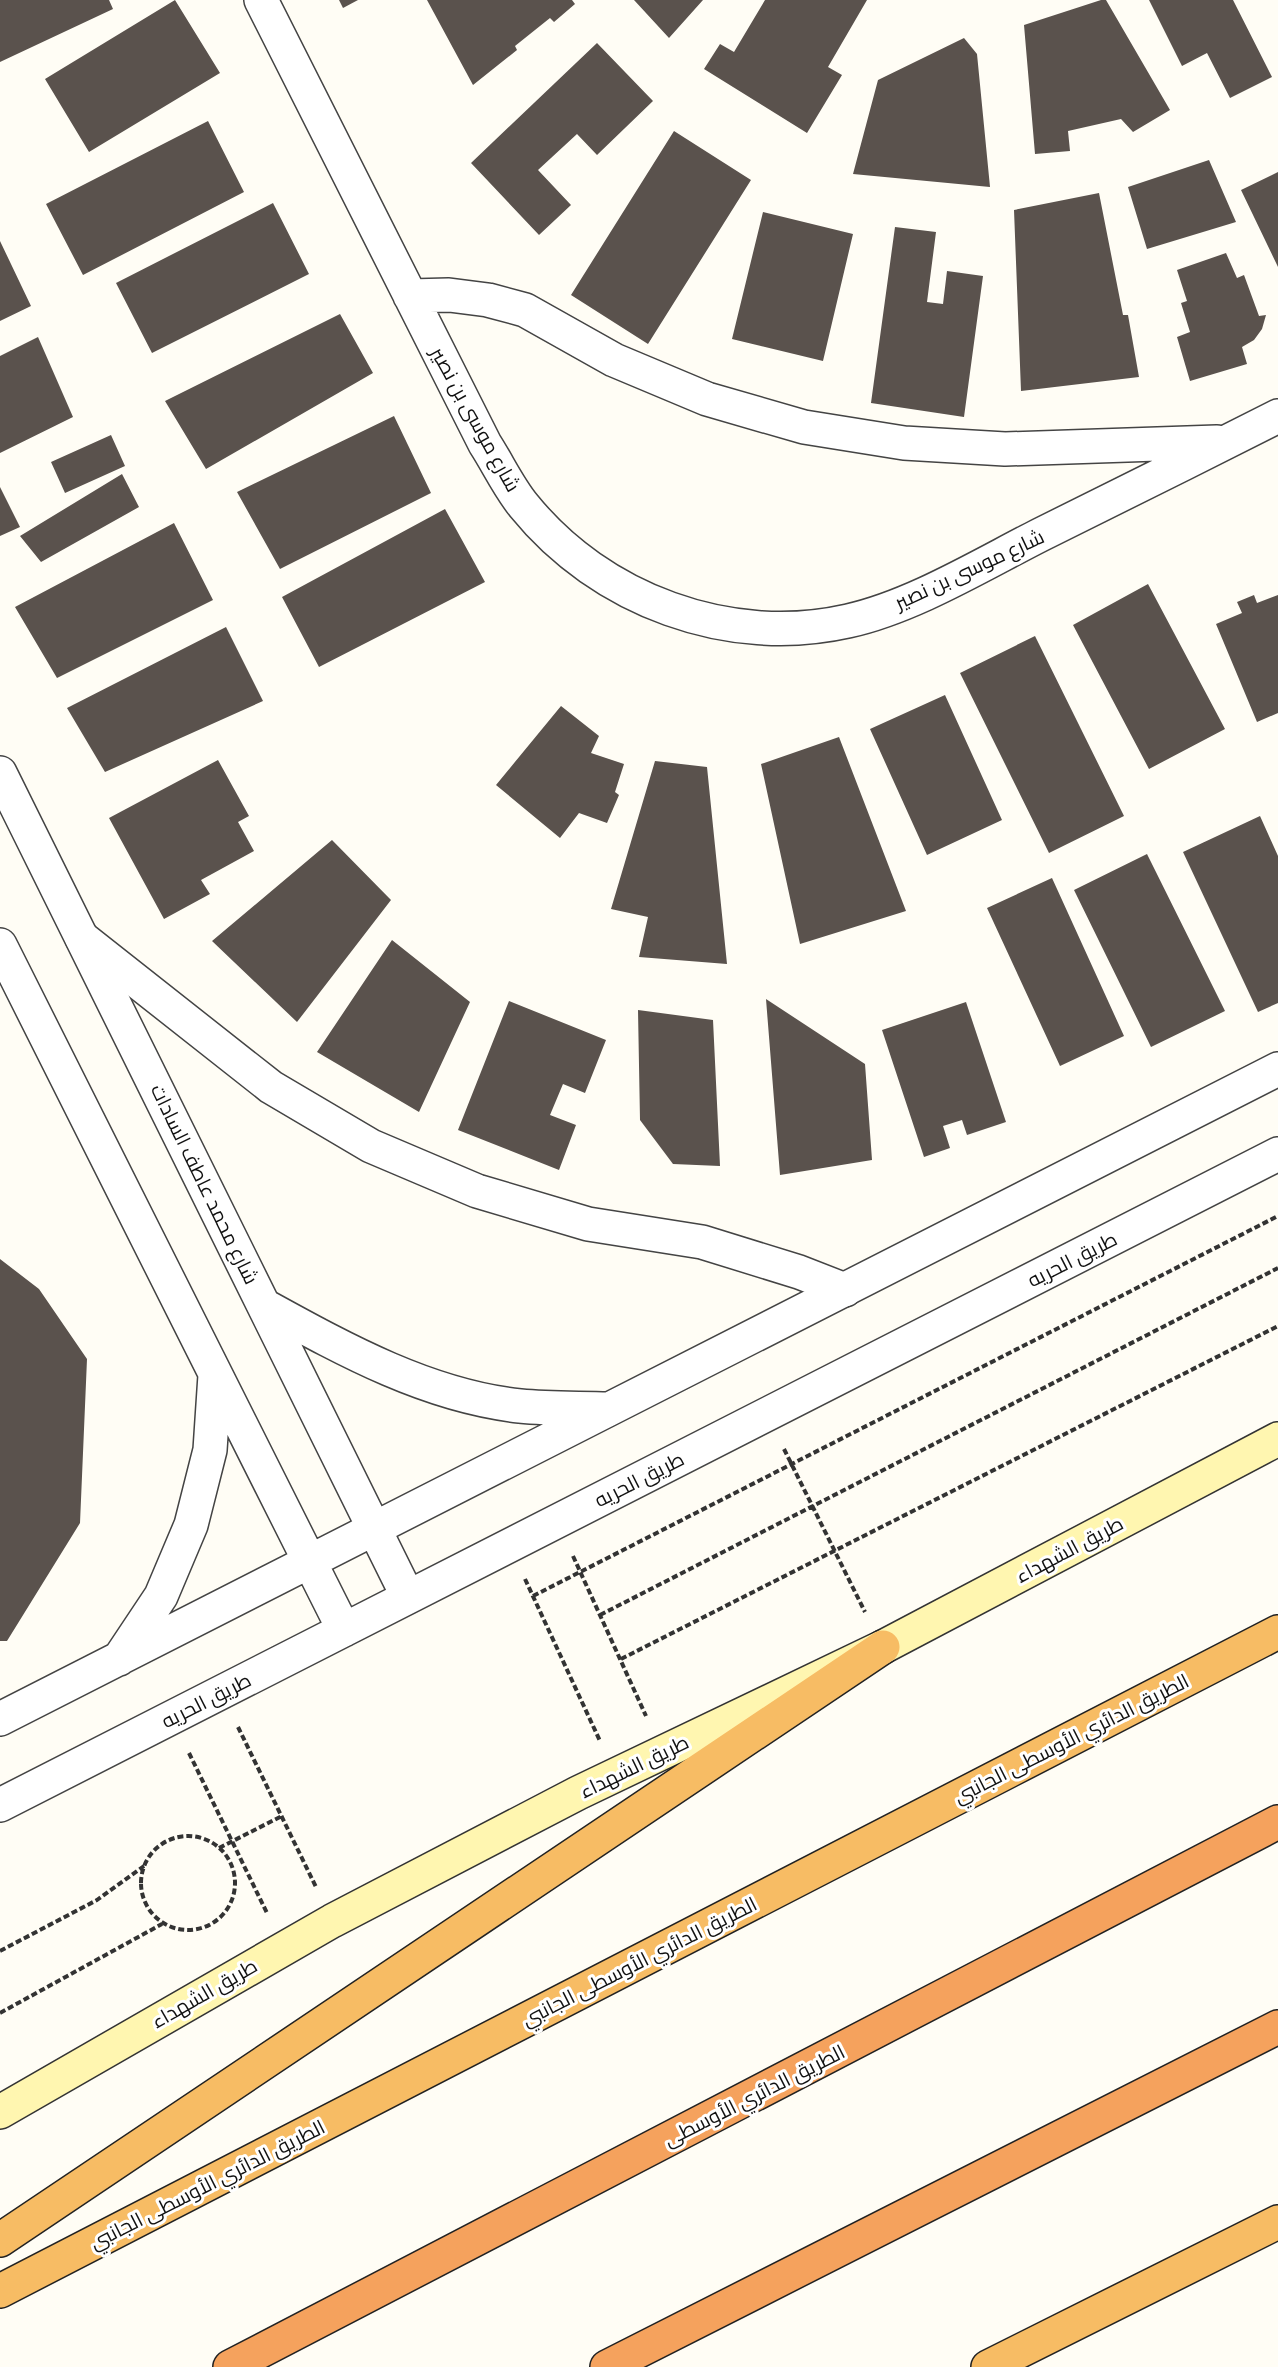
<svg xmlns="http://www.w3.org/2000/svg" width="1278" height="2367" viewBox="0 0 1278 2367" font-family="Georgia,Cairo,serif">
  <rect width="100%" height="100%" fill="#fffdf5"/>
  <path fill="#5a524d" d="M0,0H109L113,9L0,62Z
    M175,0L220,73L89,152L45,79Z
    M339,0H358L343,8Z
    M427,0H572L575,4L554,22L550,18L515,46L517,50L473,85Z
    M634,0H703L669,38Z
    M765,0H867L828,67L842,75L807,133L704,69L720,44L734,52Z
    M1101,0H1106L1170,110L1133,132L1121,119L1068,131L1070,151L1035,154L1024,25Z
    M1149,0H1233L1272,77L1230,98L1207,53L1182,66Z
    M964,38L977,54L990,187L853,174L878,80Z
    M597,43L653,101L597,155L577,134L538,170L571,205L539,235L471,163Z
    M208,121L244,192L83,275L46,204Z
    M674,131L751,180L648,344L571,295Z
    M1209,160L1236,222L1147,249L1128,187Z
    M1278,172V267L1241,190Z
    M1099,193L1123,315H1128L1139,377L1021,391L1014,210Z
    M273,203L309,274L152,353L116,283Z
    M763,212L853,234L823,361L732,339Z
    M895,227L936,232L927,302L943,304L947,271L983,276L964,417L871,403Z
    M0,241L31,306L0,321Z
    M1226,253L1237,278L1244,275L1259,316L1266,315L1262,329L1254,340L1242,347L1247,364L1190,381L1177,337L1190,332L1181,303L1187,301L1177,270Z
    M340,314L373,373L206,469L165,401Z
    M38,337L73,417L0,453V356Z
    M394,416L431,493L280,569L237,492Z
    M111,435L125,466L65,493L51,462Z
    M122,474L139,507L41,562L20,536Z
    M0,487L20,527L0,536Z
    M445,509L485,582L319,667L282,597Z
    M174,523L213,600L57,678L15,607Z
    M1148,584L1225,729L1149,769L1073,625Z
    M1254,595L1257,603L1278,595V713L1257,722L1216,624L1242,613L1237,602Z
    M226,627L263,701L105,772L67,708Z
    M1035,636L1124,816L1049,853L960,673Z
    M945,695L1002,820L927,855L870,729Z
    M561,706L599,736L591,753L624,764L615,792L619,795L607,823L579,813L560,838L496,785Z
    M839,737L906,911L800,944L761,764Z
    M218,760L249,816L238,822L254,851L201,880L210,894L164,919L109,818Z
    M655,761L707,767L727,964L639,957L648,917L611,909Z
    M1260,816L1278,856V1003L1258,1012L1183,852Z
    M332,840L391,900L297,1022L212,941Z
    M1147,854L1225,1011L1151,1047L1074,890Z
    M1052,878L1124,1036L1060,1066L987,908Z
    M392,940L470,1002L419,1112L317,1052Z
    M766,999L865,1064L872,1160L780,1175Z
    M509,1001L606,1040L585,1093L563,1084L550,1115L576,1125L559,1170L458,1130Z
    M966,1002L1006,1122L967,1135L962,1120L943,1126L950,1148L924,1157L882,1030Z
    M638,1010L713,1020L720,1166L673,1164L640,1120Z
    M0,1259L39,1289L87,1359L80,1523L7,1641H0Z"/>
  <g fill="none" stroke-linecap="round" stroke-linejoin="round">
    <g stroke="#444" stroke-width="36">
      <path id="minor" d="M261,0L485,444C498,464 509,488 524,506C600,600 729,648 848,621C912,607 981,565 1040,535C1119,496 1199,456 1278,416
        M410,296L449,295L488,300L525,310L614,360L707,399L804,427L904,443L1005,449L1217,442
        M82,938L271,1087L371,1146L477,1191L588,1224L702,1242L799,1272L845,1290"/>
    </g>
    <g stroke="#444" stroke-width="36">
      <path id="tertiary" d="M0,773L408,1597
        M0,945L344,1630
        M265,1306C345,1350 428,1396 520,1406C549,1409 579,1408 608,1409
        M119,1659L161,1596L191,1525L210,1450L215,1375
        M0,1719L1278,1069
        M0,1805L1278,1154"/>
    </g>
    <g stroke="#333" stroke-width="36">
      <path id="secondary" d="M0,2112L332,1921L578,1793L883,1647L1278,1439"/>
    </g>
    <g stroke="#222" stroke-width="36">
      <path id="trunk" d="M0,2240L883,1647
        M0,2291L1278,1632
        M988,2367L1278,2222"/>
    </g>
    <g stroke="#222" stroke-width="36">
      <path id="motorway" d="M230,2367L1278,1822
        M607,2367L1278,2027"/>
    </g>
    <path stroke="#333" stroke-width="4" stroke-dasharray="6 3" stroke-linecap="butt" d="M784,1449L865,1612
      M573,1556L646,1716
      M525,1579L600,1741
      M533,1596L1278,1216
      M600,1615L1278,1268
      M621,1659L1278,1326
      M238,1727L316,1887
      M189,1753L267,1913
      M141 1883a47 47 0 1 1 94 0a47 47 0 1 1-94 0Z
      M219,1848L282,1816
      M0,1951L97,1900L144,1866
      M0,2013L162,1924"/>
    <use href="#minor" stroke="#fff" stroke-width="33"/>
    <use href="#tertiary" stroke="#fff" stroke-width="33"/>
    <use href="#secondary" stroke="#fff6b0" stroke-width="33"/>
    <use href="#trunk" stroke="#f7bc64" stroke-width="33"/>
    <use href="#motorway" stroke="#f5a25d" stroke-width="33"/>
  </g>
  <g text-anchor="middle" dominant-baseline="central" stroke-width="6" stroke-linejoin="round" paint-order="stroke">
    <g font-size="20" fill="#111" stroke="#fff">
      <text transform="translate(476 419) rotate(61)">شارع موسى بن نصير</text>
      <text transform="translate(969 569) rotate(-25)">شارع موسى بن نصير</text>
      <text transform="translate(205 1184) rotate(64)">شارع محمد عاطف السادات</text>
      <text transform="translate(1072 1259) rotate(-27)">طريق الحريه</text>
      <text transform="translate(639 1479) rotate(-27)">طريق الحريه</text>
      <text transform="translate(1069 1549) rotate(-28)">طريق الشهداء</text>
      <text transform="translate(206 1700) rotate(-27)">طريق الحريه</text>
      <text transform="translate(1071 1738) rotate(-27)">الطريق الدائري الأوسطى الجانبي</text>
      <text transform="translate(634 1766) rotate(-26)">طريق الشهداء</text>
      <text transform="translate(639 1961) rotate(-27)">الطريق الدائري الأوسطى الجانبي</text>
      <text transform="translate(204 1993) rotate(-30)">طريق الشهداء</text>
      <text transform="translate(754 2095) rotate(-27)">الطريق الدائري الأوسطى</text>
      <text transform="translate(207 2184) rotate(-27)">الطريق الدائري الأوسطى الجانبي</text>
    </g>
  </g>
</svg>
